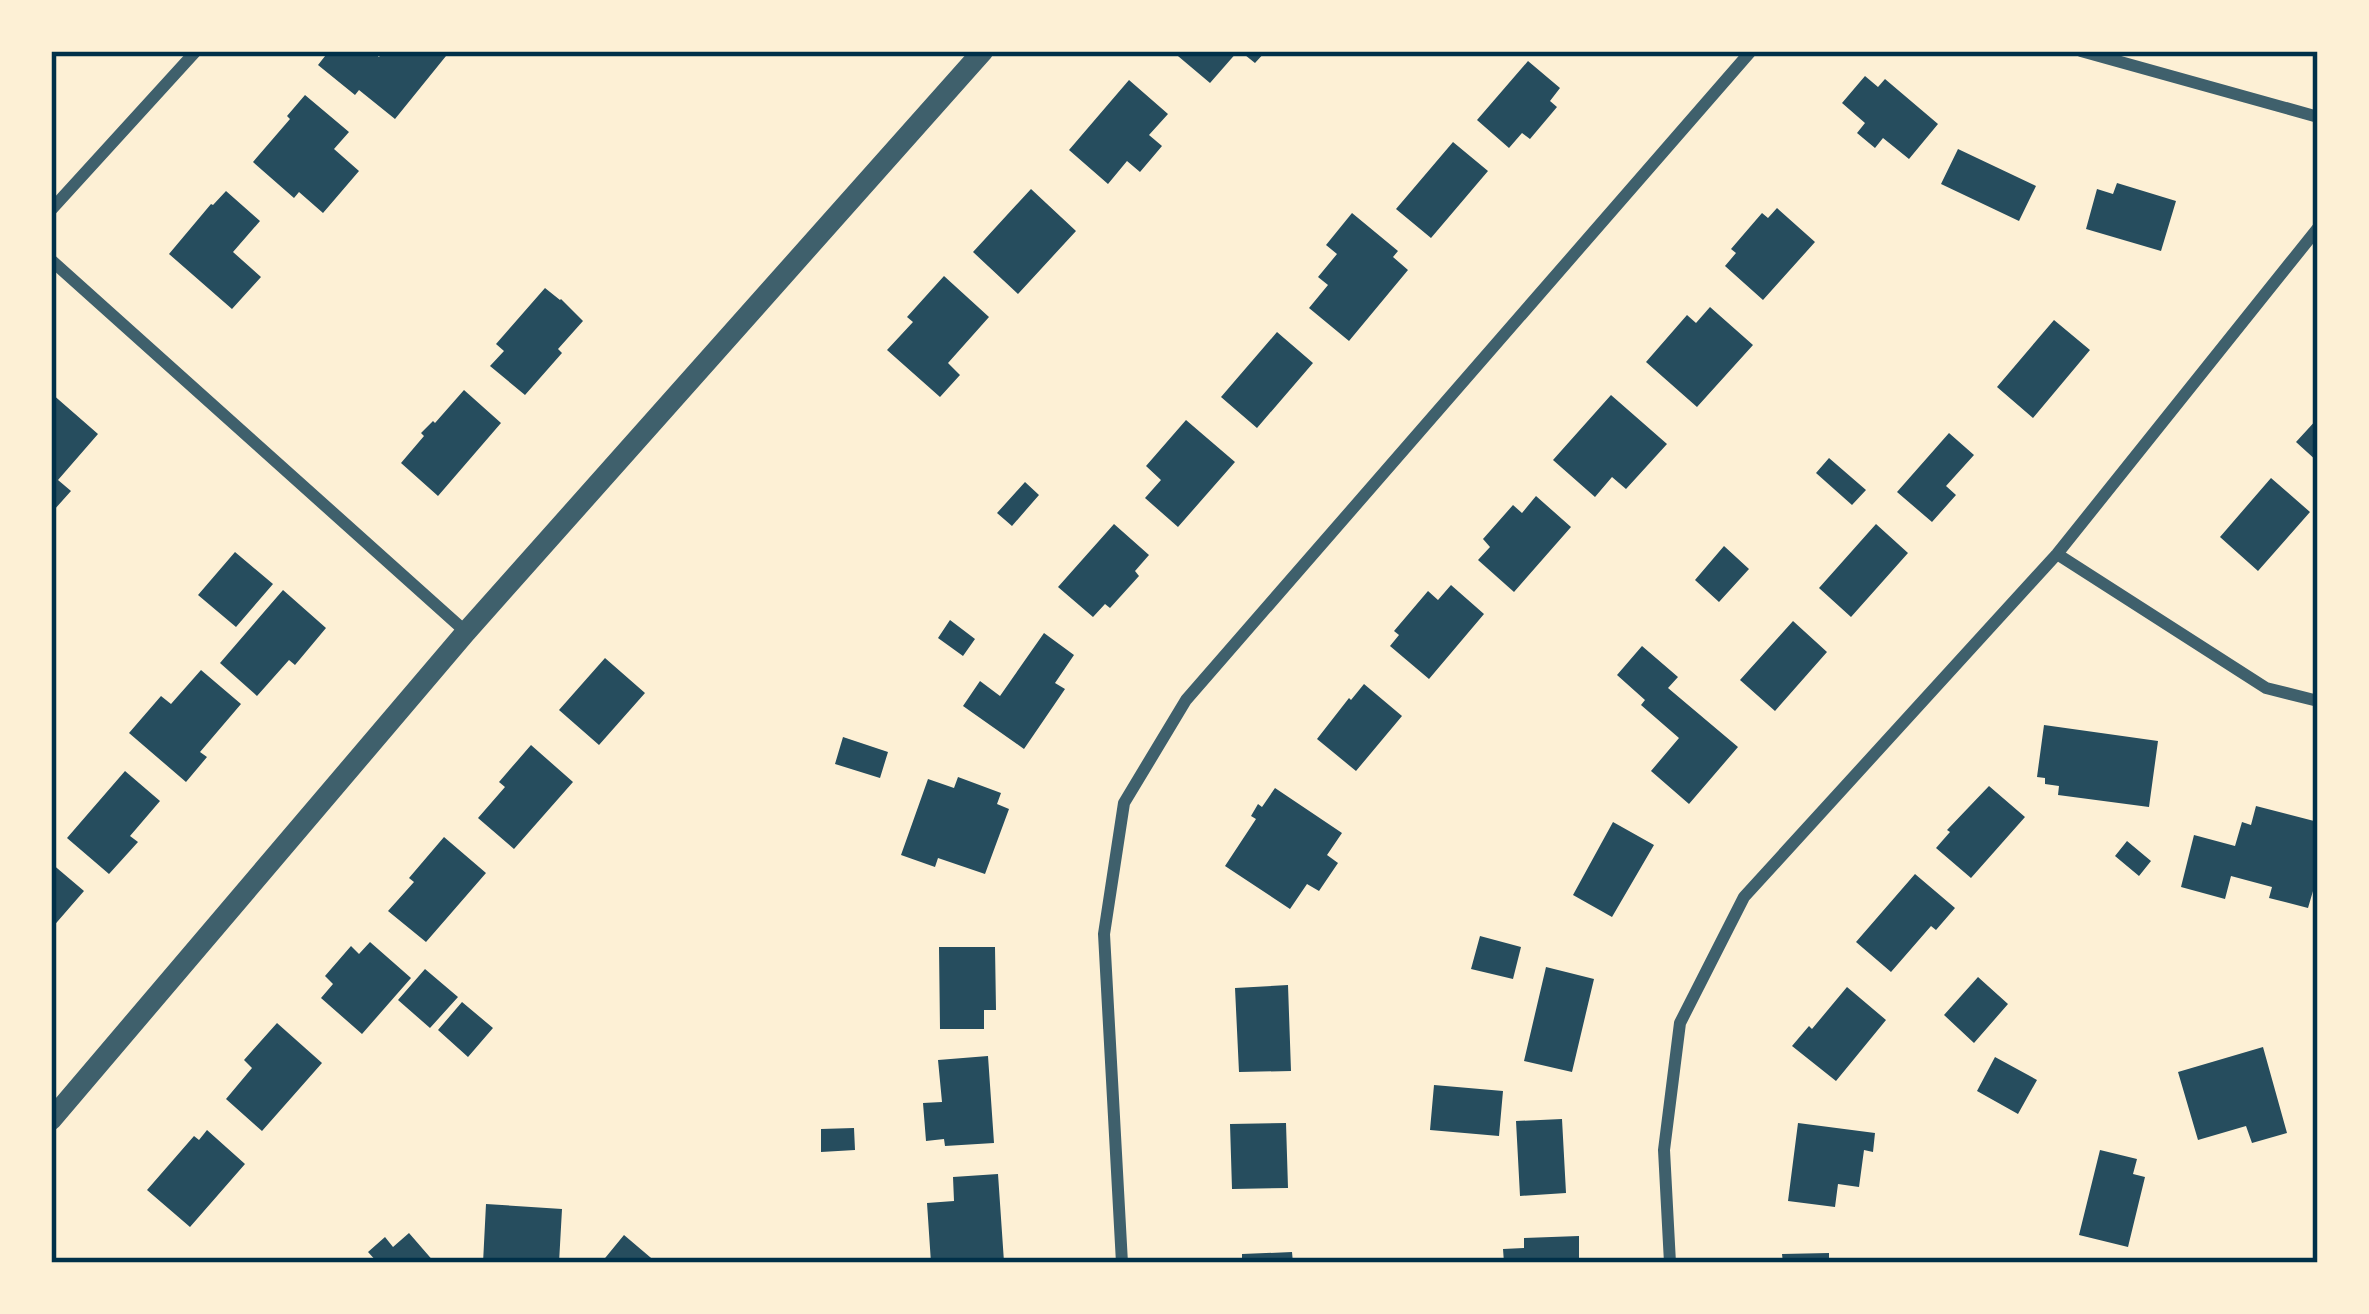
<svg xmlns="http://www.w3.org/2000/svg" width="2369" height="1314" viewBox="0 0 2369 1314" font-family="Inter,sans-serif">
  <rect width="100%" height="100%" fill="#fdf0d5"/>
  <path fill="#264d5e" d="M329,51H372L379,57L383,51H439L446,56L395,119L359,90L355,95L318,65Z
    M1172,51H1238L1210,83Z
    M1240,51H1266L1255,63Z
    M1528,61L1560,88L1550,101L1557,107L1530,139L1522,133L1509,148L1477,120Z
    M1865,76L1878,87L1885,79L1938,124L1909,159L1883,138L1875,148L1857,133L1865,123L1842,103Z
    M1129,80L1168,114L1149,135L1162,146L1140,172L1127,161L1108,184L1069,150Z
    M305,95L349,132L334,149L359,171L323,213L299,192L294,198L253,162L290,119L287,116Z
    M1453,142L1488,171L1431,238L1396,209Z
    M1958,149L2036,186L2019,221L1941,184Z
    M2117,183L2176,201L2161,251L2086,229L2097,189L2113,194Z
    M1031,189L1076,231L1018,294L973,252Z
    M226,191L260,221L233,252L261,277L232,309L169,254L211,204L213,205Z
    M1777,208L1815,242L1763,300L1725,266L1736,253L1731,249L1762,213L1768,218Z
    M1352,213L1398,251L1393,257L1408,270L1349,341L1309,308L1328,285L1318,277L1337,254L1326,245Z
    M944,276L989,317L948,363L960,375L940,397L887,350L913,322L907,317Z
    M545,288L560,300L561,299L583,321L558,349L562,353L525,395L490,366L504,351L496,344Z
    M1710,307L1753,345L1697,407L1646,362L1687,315L1696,323Z
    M2054,320L2090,350L2033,418L1997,387Z
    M1277,332L1313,363L1257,428L1221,397Z
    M464,390L501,423L438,496L401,463L424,436L421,433L433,421L435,423Z
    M51,393L98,434L58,480L71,491L54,510L51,508Z
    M1611,395L1667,444L1626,489L1612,477L1595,497L1553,460Z
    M2318,418V462L2296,442Z
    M1186,420L1235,462L1178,527L1145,498L1161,480L1146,466Z
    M1949,433L1974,455L1946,486L1956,495L1932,522L1897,492Z
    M1829,458L1866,490L1852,505L1816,473Z
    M2271,478L2310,512L2258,571L2220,537Z
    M1025,482L1039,495L1012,526L997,513Z
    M1536,496L1571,527L1514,592L1478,560L1490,547L1483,539L1513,505L1522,513Z
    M1114,524L1149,555L1135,571L1139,576L1110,608L1105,604L1093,617L1058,587Z
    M1876,524L1908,553L1851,617L1819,588Z
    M1724,546L1749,569L1719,602L1695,580Z
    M235,552L273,584L236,627L198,595Z
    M1451,585L1484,614L1429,679L1390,646L1399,635L1394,631L1428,591L1438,600Z
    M283,590L326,628L295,665L289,660L257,696L220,663Z
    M950,620L975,639L963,656L938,638Z
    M1793,621L1827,652L1775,711L1740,680Z
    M1044,633L1074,655L1055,683L1065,689L1024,749L963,706L980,681L1000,696Z
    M1642,646L1678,677L1668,688L1738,747L1689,804L1651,771L1679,738L1641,705L1645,700L1617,675Z
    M605,658L645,693L599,745L559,710Z
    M201,670L241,704L200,752L207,757L186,782L129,733L161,696L171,704Z
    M1364,684L1402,716L1356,771L1317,739L1349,698L1351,700Z
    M2044,725L2158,741L2149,807L2058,795L2059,786L2045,784V778L2037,777Z
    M843,737L888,752L880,778L835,764Z
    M531,745L573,782L514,849L478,818L505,787L499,782Z
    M125,771L160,801L130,836L138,842L109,874L67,838Z
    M958,777L1001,793L997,804L1009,809L985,874L938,858L935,867L901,855L928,779L954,788Z
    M1989,786L2025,817L1971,878L1936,848L1950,832L1947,830Z
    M1275,788L1342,833L1327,855L1338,863L1319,891L1307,884L1290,909L1225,866L1256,819L1251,816L1258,804L1262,807Z
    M2256,806L2318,822V874L2308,908L2269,898L2272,887L2231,876L2225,899L2181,887L2194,835L2235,846L2242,822L2251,825Z
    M1613,822L1654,845L1612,917L1573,895Z
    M444,837L486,873L426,942L388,911L414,882L409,878Z
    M2127,841L2151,861L2139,876L2115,856Z
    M51,863L84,891L51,929Z
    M1915,874L1955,908L1936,930L1931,926L1891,972L1856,942Z
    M1480,936L1521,947L1513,979L1471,969Z
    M370,942L411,978L362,1034L321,998L333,984L325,976L351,946L359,954Z
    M939,947H995L996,1010H984V1029H940Z
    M1546,967L1594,979L1572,1072L1524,1061Z
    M425,969L458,997L430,1028L398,1000Z
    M1978,977L2008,1004L1974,1043L1944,1015Z
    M1288,985L1291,1071L1239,1072L1235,988Z
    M1847,987L1886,1020L1836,1081L1792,1046L1809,1026L1812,1029Z
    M462,1002L493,1028L468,1057L438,1030Z
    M277,1023L322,1063L262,1131L226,1099L252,1068L244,1060Z
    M2263,1047L2287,1133L2252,1143L2246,1126L2198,1140L2178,1072Z
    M988,1056L994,1143L945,1146L944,1139L926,1141L923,1103L942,1102L938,1060Z
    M1995,1057L2037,1080L2018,1114L1977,1091Z
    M1434,1085L1503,1091L1499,1136L1430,1130Z
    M1562,1119L1566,1193L1520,1196L1516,1121Z
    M1286,1123L1288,1188L1232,1189L1230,1124Z
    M1798,1123L1875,1133L1873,1152L1864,1150L1859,1187L1838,1184L1835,1207L1788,1201Z
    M854,1128L855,1150L821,1152V1129Z
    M207,1130L245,1164L190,1227L147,1190L194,1136L199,1140Z
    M2100,1150L2137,1159L2133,1174L2145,1177L2128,1247L2079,1235Z
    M998,1174L1004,1262L931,1263L927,1203L954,1201L953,1177Z
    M486,1204L562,1209L559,1263H483Z
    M409,1233L435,1263H378L368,1252L385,1237L393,1247Z
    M624,1235L657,1263H601Z
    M1579,1236V1263H1504L1503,1249L1524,1248V1238Z
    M1292,1252L1293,1263H1242V1254Z
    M1829,1253V1263H1783L1782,1254Z"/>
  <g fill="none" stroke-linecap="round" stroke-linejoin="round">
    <path stroke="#3f606c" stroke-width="12" d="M2081,51L2318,117
      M51,210L196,51
      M51,260L466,632
      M2057,554L2266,688L2318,701
      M1122,1263L1104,934L1124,803L1186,700L1751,51
      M1670,1263L1664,1150L1680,1023L1744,897L2057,554L2318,228"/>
    <path stroke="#3f606c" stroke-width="21" d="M51,1120L466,632L983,51"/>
  </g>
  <rect width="2369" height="1314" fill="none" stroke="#fdf0d5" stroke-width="108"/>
  <rect x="54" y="54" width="2261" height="1206" fill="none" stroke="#003049" stroke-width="4.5"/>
</svg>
